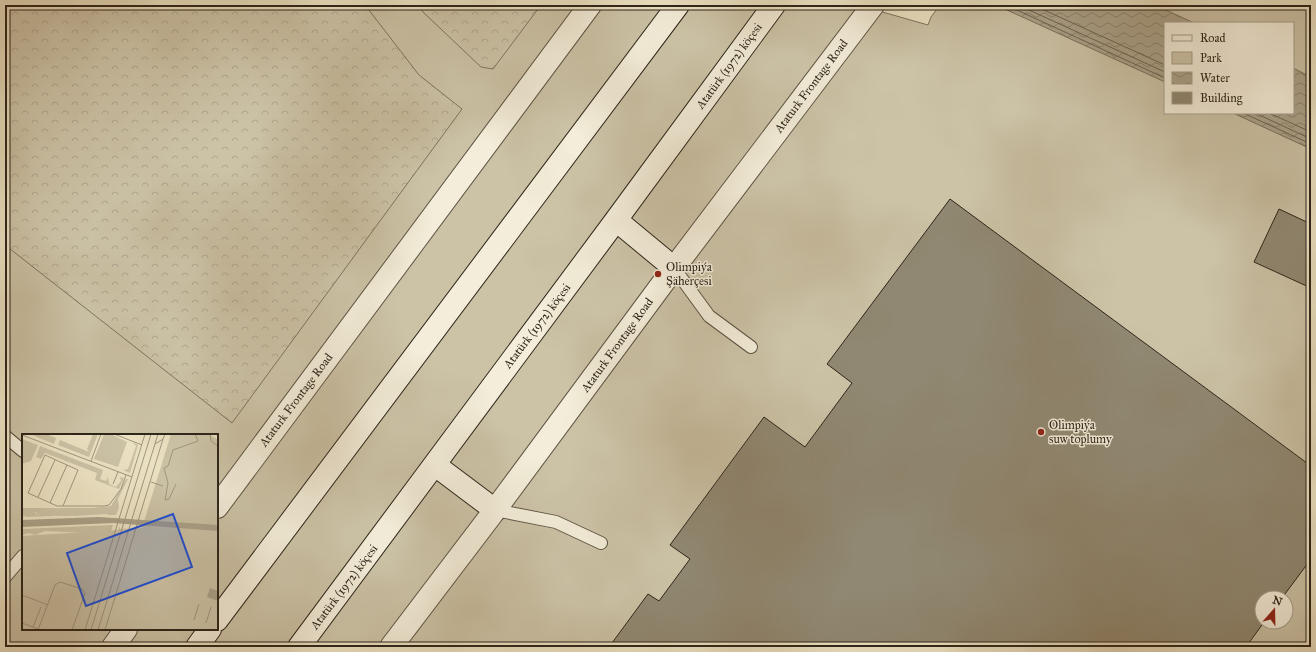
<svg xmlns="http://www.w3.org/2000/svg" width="1316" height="652" viewBox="0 0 1316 652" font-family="'IM FELL Great Primer',serif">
  <defs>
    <pattern id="forest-crowns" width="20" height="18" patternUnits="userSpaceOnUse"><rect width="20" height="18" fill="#ccc3a7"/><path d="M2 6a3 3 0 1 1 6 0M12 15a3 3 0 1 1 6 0" fill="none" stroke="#b0a78f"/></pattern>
    <pattern id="water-waves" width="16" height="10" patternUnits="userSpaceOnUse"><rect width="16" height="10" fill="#aba28a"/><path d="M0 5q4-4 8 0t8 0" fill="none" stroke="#8c8470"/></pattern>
  </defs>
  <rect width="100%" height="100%" fill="#ece3c4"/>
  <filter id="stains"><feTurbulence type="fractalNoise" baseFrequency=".005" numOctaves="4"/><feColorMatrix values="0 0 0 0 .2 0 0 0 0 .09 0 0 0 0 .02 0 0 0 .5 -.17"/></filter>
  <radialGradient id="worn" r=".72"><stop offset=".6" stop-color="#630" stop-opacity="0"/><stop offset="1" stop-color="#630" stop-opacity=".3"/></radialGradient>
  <path fill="#ccc3a7" stroke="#7c7460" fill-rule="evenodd" d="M5,5H858L928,25L931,17L940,5H1311V647H5ZM1165,23H1293V113H1165ZM23,435H217V629H23ZM1262,598H1286V622H1262Z"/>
  <path fill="url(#forest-crowns)" stroke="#7c7460" d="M5,5H365L419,75L462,109L232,423L5,245Z
    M418,5H541L493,69L481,67L423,12Z"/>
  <path fill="url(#water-waves)" stroke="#79705d" d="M996,5H1155L1194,23H1165V82Z
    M1293,68L1311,77V149L1233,113H1293Z"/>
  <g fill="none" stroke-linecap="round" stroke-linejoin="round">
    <path stroke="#6c6452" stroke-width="1" d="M1006,5L1165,78
      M1018,5L1165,72
      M1033,5L1165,65
      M1243,113L1311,144
      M1255,113L1311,139
      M1269,113L1311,132"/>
  </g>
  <path fill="#908872" stroke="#2d251a" d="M950,199L1311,466V559L1282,598H1262V622H1264L1246,647H609L648,594L659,601L690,559L670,545L764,417L805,447L852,383L827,364Z
    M1279,209L1311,224V288L1254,262Z"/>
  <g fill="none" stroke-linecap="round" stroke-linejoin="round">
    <g stroke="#5d5444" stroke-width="14">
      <path id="service" d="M674,268L709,316L751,347
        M5,436L23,451
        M495,510L556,522L601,543
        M5,577L23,556"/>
    </g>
    <g stroke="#5d5444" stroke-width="24">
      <path id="minor" d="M217,507L590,5
        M113,647L126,629
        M391,647L495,510L674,268L873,5"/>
    </g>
    <g stroke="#2d251a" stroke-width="24">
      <path id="secondary" d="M616,220L674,268
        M435,465L495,510
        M217,620L678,5
        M197,647L210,629
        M299,647L616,220L774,5"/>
    </g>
    <use href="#service" stroke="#f3edd9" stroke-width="12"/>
    <use href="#minor" stroke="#f3edd9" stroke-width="22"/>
    <use href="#secondary" stroke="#f3edd9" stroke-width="22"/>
  </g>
  <g fill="#8f2418" stroke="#f3edd9" stroke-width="1.5">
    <circle cx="658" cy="274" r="4"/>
    <circle cx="1041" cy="432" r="4"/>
  </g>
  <g text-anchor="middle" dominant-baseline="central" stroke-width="3" stroke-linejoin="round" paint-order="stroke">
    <g font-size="12" fill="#2d251a" stroke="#f3edd9">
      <text transform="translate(729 66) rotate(-54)">Atatürk (1972) köçesi</text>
      <text transform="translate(811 86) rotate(-53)">Ataturk Frontage Road</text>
      <text transform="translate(537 326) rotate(-53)">Atatürk (1972) köçesi</text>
      <text transform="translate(617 345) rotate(-54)">Ataturk Frontage Road</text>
      <text transform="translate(296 400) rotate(-53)">Ataturk Frontage Road</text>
      <text transform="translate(344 587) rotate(-53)">Atatürk (1972) köçesi</text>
    </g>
    <g font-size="12" fill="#2d251a" stroke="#f3edd9" text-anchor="start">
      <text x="666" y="267">Olimpiýa<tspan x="666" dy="14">Şäherçesi</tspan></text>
      <text x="1049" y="425">Olimpiýa<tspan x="1049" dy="14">suw toplumy</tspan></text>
    </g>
  </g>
  <g transform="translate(22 434)">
    <rect width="196" height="196" fill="#ece3c4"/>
    <path d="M8,0H24L34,4L32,10ZM71,0H76L67,23L36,11L38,6L67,18L65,15ZM82,0H89L105,8L96,33L72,25ZM149,0H187L196,6V196H0V102L96,96L98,92V95L120,94ZM0,5L16,11L9,27L0,30ZM110,8L116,11L108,39L101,36L106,35L114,12ZM18,12L81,36L78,45L84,47L86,43L87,50L94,53L99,47L98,43L102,44L97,55L73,46L75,39L23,19L19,25L14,23ZM104,45H106L96,65L97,74L94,81H86L82,76L69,74L89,72ZM0,71L1,74H38L20,77L16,81L14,78L0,83Z" fill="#ccc3a7"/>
    <path d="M38,74H73L82,76L86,80L51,82L49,80L50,82H33L32,80V82L3,83L5,79L11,77L16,81L20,77ZM91,91L85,110L67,99L23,97L13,101L7,99L0,101V95ZM63,103L85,114L76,147L38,134L39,130L27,125L24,128L0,119L3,105Z" fill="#ccc3a7"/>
    <path d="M77,83L196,91V97L91,89L0,93V86ZM188,154L196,157V167L185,163Z" fill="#aba28a"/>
    <path fill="none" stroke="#a09780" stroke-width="1" d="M92,0L120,11M0,1L110,43M188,1L189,7L196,12M133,10L141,5L143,0M69,27L79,0M129,48L141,52M91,50L96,38M154,50L147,65L143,66L146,49L142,34L146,32L151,16L176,7L173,0M16,63L33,26M28,69L45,31M41,72L56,36L23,21L6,59L35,72H82L87,71L99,55L104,41M0,161L26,171M172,186L177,170M0,189L16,195M184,189L189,173M11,193L19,173M16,196L33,151L38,148L60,155L63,159L50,196M63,196L123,0M69,196L129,0M76,196L136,0M83,196L141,5"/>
    <path fill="#1d4ed8" fill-opacity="0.15" stroke="#1d4ed8" stroke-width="2" d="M151,80L170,133L64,172L45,119Z"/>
    <rect width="196" height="196" fill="none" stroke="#2d251a" stroke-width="2"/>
  </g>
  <rect width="1316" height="652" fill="none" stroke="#ece3c4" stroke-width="20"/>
  <rect x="6" y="6" width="1304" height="640" fill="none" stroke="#2d251a" stroke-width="2"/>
  <rect x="10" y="10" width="1296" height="632" fill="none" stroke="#2d251a"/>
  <rect x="1164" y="22" width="130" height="92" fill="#f3edd9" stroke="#a49d8d"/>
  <rect x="1172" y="35" width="20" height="6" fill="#f3edd9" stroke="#a49d8d"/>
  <text x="1200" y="42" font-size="12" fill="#2d251a">Road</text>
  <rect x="1172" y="52" width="20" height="12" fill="#ccc3a7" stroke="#a49d8d"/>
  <text x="1200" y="62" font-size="12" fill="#2d251a">Park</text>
  <rect x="1172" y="72" width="20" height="12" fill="url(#water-waves)" stroke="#a49d8d"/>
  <text x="1200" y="82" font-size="12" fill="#2d251a">Water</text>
  <rect x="1172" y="92" width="20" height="12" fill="#908872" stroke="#a49d8d"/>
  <text x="1200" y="102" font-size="12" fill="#2d251a">Building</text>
  <g transform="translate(1274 610) rotate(20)"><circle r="19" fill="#f3edd9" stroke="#a49d8d"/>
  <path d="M0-3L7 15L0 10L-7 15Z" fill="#8f2418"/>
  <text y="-6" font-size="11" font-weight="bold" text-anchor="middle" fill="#2d251a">N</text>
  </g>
  <rect width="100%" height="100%" filter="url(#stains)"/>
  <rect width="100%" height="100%" fill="url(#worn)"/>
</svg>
